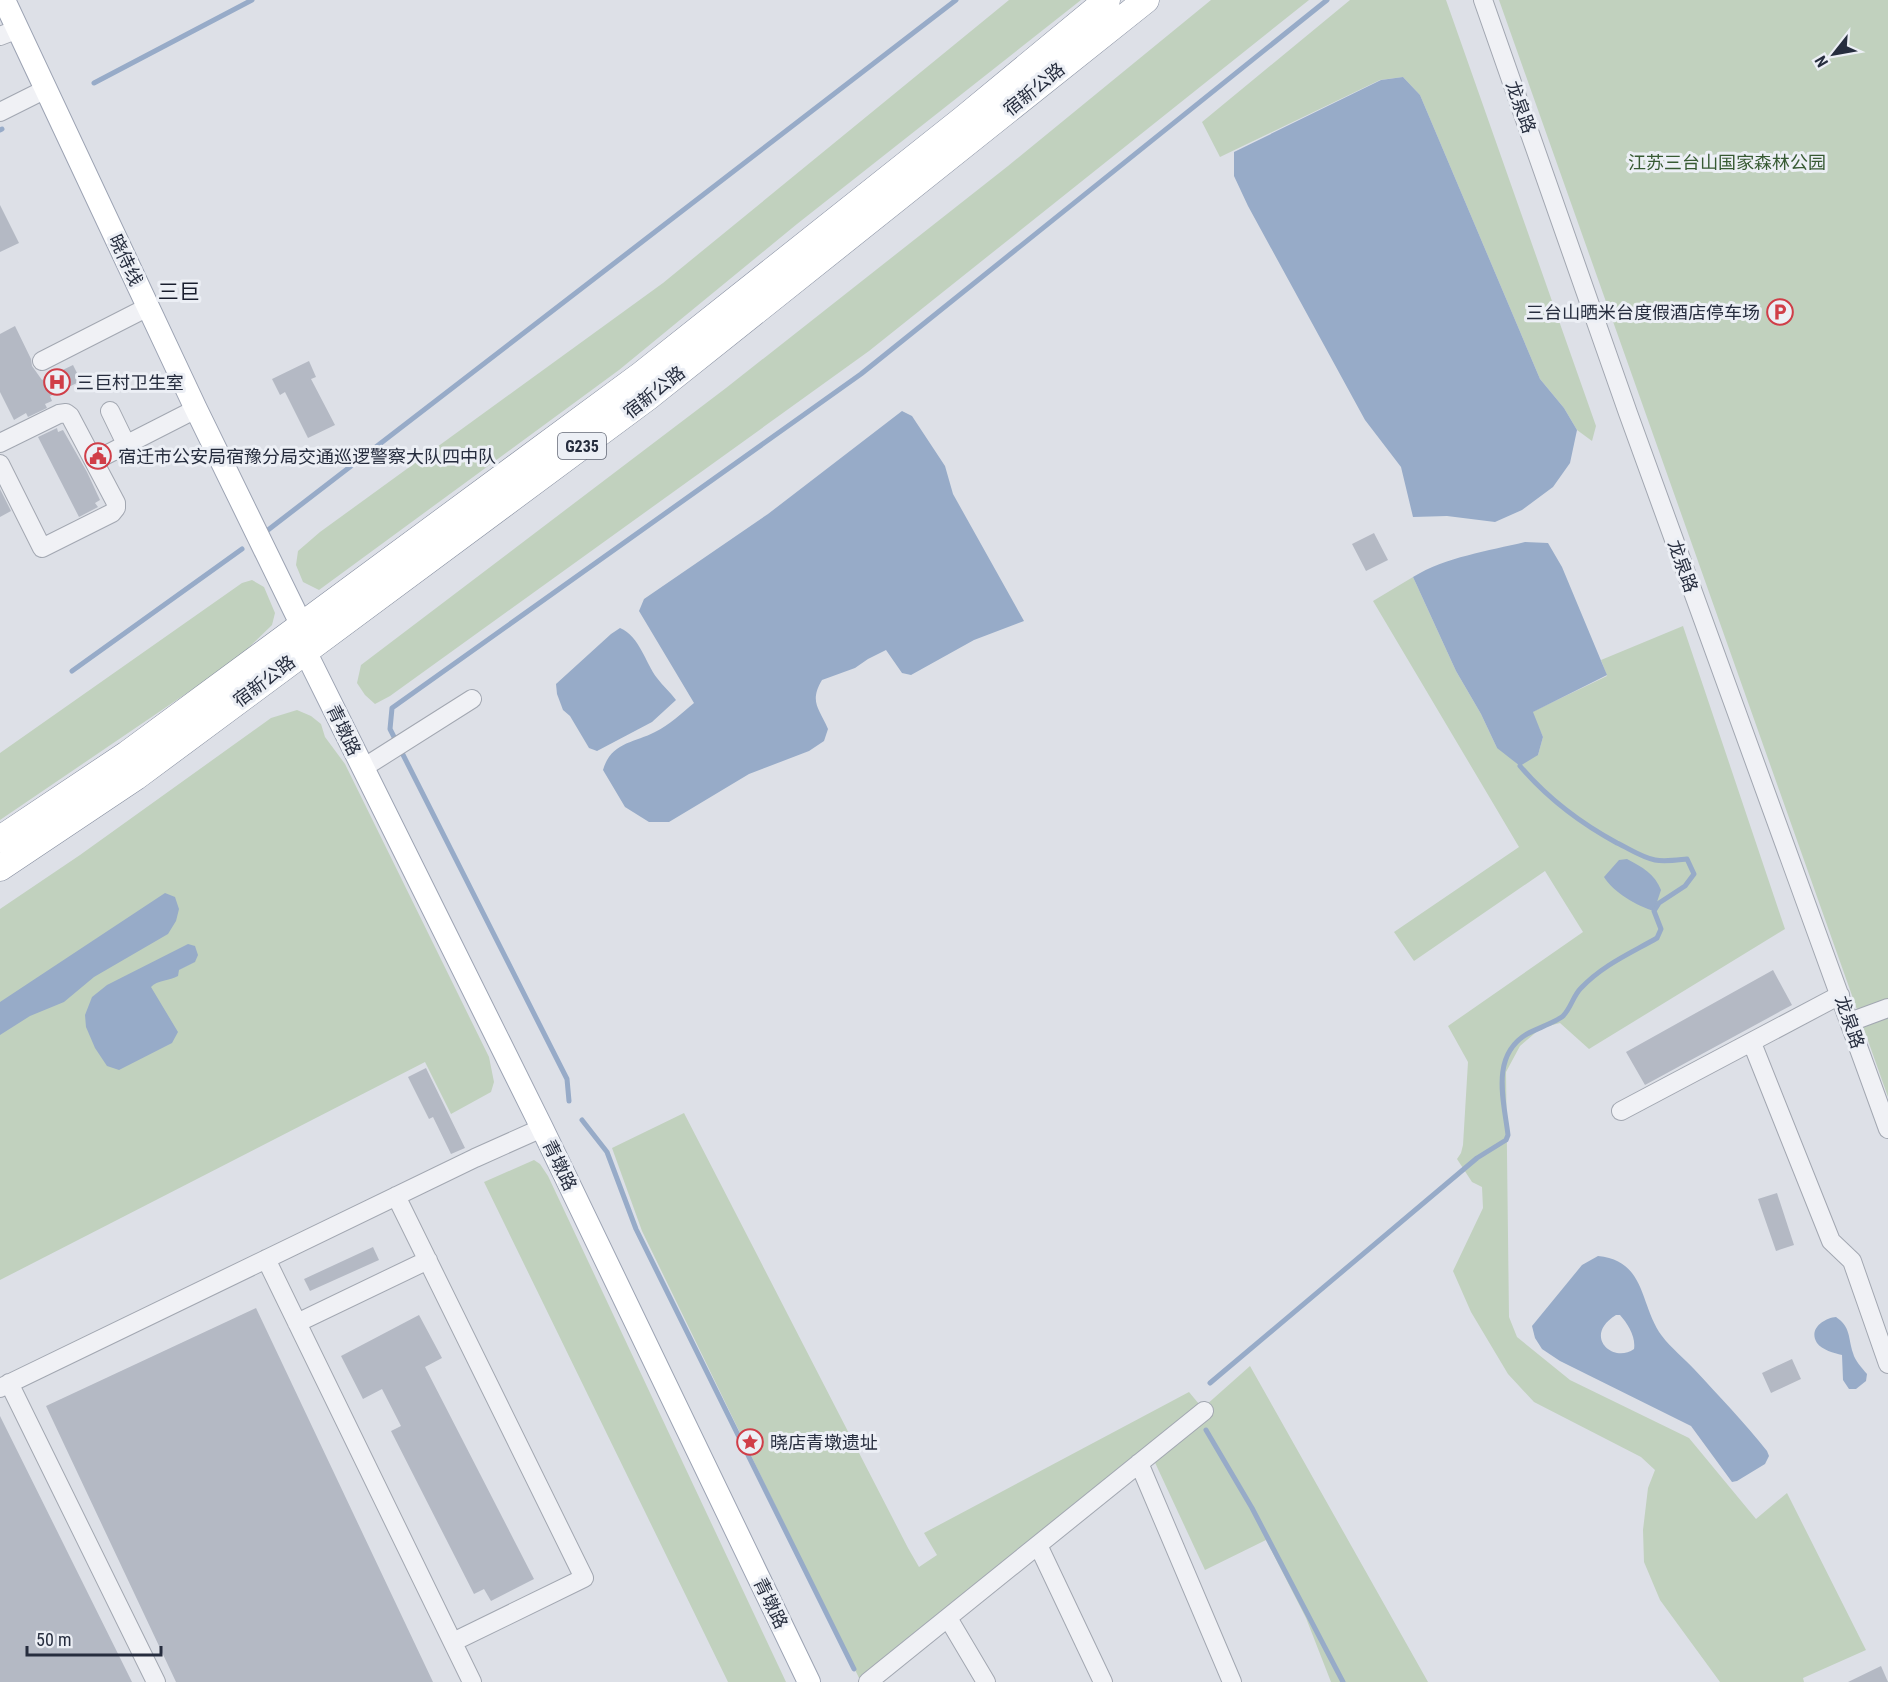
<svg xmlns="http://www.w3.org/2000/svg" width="1888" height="1682" viewBox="0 0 1888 1682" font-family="'Roboto Condensed','Noto Sans SC',sans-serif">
  <rect width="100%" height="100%" fill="#dde0e7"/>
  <path fill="#c1d1be" d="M1009,0H1081L797,224L619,370L319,590L303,582L296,565L298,551L320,532L663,283Z
    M1211,0H1309L869,351L390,696L375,704L365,695L357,683L361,665L726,388L1008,166Z
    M1350,0H1446L1596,426L1592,441L1577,430L1564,408L1540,379L1420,95L1403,77L1380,80L1220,157L1202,122Z
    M1499,0H1888V1097Z
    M1413,577L1456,671L1481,714L1497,748L1538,755L1543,737L1532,712L1607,676L1601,660L1683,626L1785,929L1589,1049L1560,1023L1541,1028L1520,1046L1506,1072L1509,1317L1517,1337L1570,1380L1689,1438L1756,1519L1787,1493L1866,1650L1803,1678L1804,1682H1720L1660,1600L1644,1562L1643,1530L1648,1488L1655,1470L1641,1457L1534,1402L1508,1374L1471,1312L1453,1271L1483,1208L1482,1187L1472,1182L1457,1159L1461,1153L1463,1145L1468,1062L1448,1026L1583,932L1545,871L1414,961L1394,932L1519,847L1373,601Z
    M252,580L264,587L275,613L272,625L237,659L0,820V753L242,583Z
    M297,710L311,716L321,724L325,737L345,764L489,1057L494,1082L491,1092L451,1114L425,1062L0,1280V909L80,855L271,718Z
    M684,1113L908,1548L919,1567L937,1555L924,1533L1189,1392L1199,1404L860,1680L642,1231L612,1148Z
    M534,1160L540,1164L548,1176L786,1682H728L484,1182Z
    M1250,1366L1428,1682H1331L1306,1618L1266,1540L1205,1570L1151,1454Z"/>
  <path fill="#97abc8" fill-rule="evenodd" d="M1403,77L1420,95L1540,379L1564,408L1577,430L1570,463L1553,487L1522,510L1495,522L1447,516L1413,517L1401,467L1365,420L1248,206L1234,176V152L1381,80Z
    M902,411L912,416L945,466L953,494L1024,621L974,640L911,675L902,673L886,650L868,659L855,668L822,680C809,702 819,708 828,729L824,741L809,751L749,774L669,822H649L625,807L603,770C611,742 634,743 655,732C669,725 682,713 694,703L639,611L644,599L768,514Z
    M1525,542L1548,543L1562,567L1607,675L1533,712L1543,737L1538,755L1520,766L1497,748L1481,714L1456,671L1413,577C1446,557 1488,551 1525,542Z
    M620,628C640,637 645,662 657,678C663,686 670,692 676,700L652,722L597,751L589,748L570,716L563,710L557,694L556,684L611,634Z
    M1627,859C1642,867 1655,874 1661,890L1654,911C1637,906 1613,892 1604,877L1619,860Z
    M165,893L175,897L179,909L176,921L168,934L94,977L64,1002L30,1016L0,1035V1002Z
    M188,944L195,946L198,955L195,962L179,970L178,976C170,981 157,980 151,987L178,1032L172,1043L119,1070L107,1066L95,1048L86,1027L85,1015L92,997L107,985Z
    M1598,1256C1647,1261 1639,1305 1662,1336C1671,1348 1684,1358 1694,1369C1719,1396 1744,1422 1767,1451L1769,1456L1765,1464L1737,1481L1732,1482L1691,1426L1560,1361L1542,1349L1535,1338L1532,1326L1582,1265ZM1616,1315H1620C1628,1324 1636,1337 1634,1349C1613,1364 1582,1336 1616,1315Z
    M1836,1317C1851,1327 1848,1338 1853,1353C1855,1361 1862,1368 1867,1374L1866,1381L1856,1389H1849L1843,1380L1842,1355C1834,1353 1822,1350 1817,1343C1808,1329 1824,1318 1836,1317Z"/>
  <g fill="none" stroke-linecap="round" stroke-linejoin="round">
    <path stroke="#97abc8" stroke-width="5" d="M94,83L252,0
      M0,130L2,129
      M268,530L956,0
      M72,671L242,549
      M569,1101L567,1079L390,729L392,708L861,374L1327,0
      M582,1120L607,1152L636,1229L854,1669
      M1210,1383L1477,1158L1506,1140L1508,1135C1504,1101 1490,1056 1527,1034C1536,1029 1558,1021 1563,1016C1571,1008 1573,996 1581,988C1603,965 1629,954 1657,938L1661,929L1654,911L1659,903L1685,886L1694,874L1687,859C1677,860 1665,862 1655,860C1641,857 1630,849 1617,843C1580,823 1548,799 1520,766
      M1206,1430L1252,1508L1343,1682"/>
  </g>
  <path fill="#b4b9c4" d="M0,205L19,243L0,252Z
    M15,326L31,359L32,366L42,380L73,365L81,381L50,396L52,401L45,404L47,408L28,417L26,413L14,420L0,392V334Z
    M309,361L316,377L311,379L335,425L308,438L285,392L280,395L272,379Z
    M57,428L58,432L63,430L87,472L100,500L95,503L98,507L79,517L38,437Z
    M0,489L11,511L0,517Z
    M1374,533L1388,560L1366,571L1352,544Z
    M1773,970L1792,1005L1645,1085L1626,1052Z
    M426,1068L465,1148L451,1154L433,1117L429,1119L408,1077Z
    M1777,1193L1794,1245L1776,1251L1758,1199Z
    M373,1247L379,1260L310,1291L304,1279Z
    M256,1308L433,1682H176L46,1406Z
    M419,1315L442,1358L425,1367L534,1579L491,1601L484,1589L474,1594L391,1431L401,1426L382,1389L363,1399L341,1356Z
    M1792,1359L1801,1379L1771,1393L1762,1373Z
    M0,1416L132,1682H0Z
    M1881,1666L1888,1682H1848Z"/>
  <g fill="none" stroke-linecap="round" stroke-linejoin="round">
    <g stroke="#a2a7b1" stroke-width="20">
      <path id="minor" d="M1483,0L1628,413L1888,1129
        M0,36L18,29
        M0,112L46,89
        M42,361L148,307
        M110,411L126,444
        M0,443L59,414L66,413L70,416L116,503V508L112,513L42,548L0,464
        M94,461L196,409
        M363,768L472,699
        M1850,1022L1888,1008
        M1752,1043L1831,1241L1852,1261L1888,1364
        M1621,1111L1840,995
        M396,1196L584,1578L453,1642
        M266,1259L472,1682
        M297,1323L428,1260
        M9,1383L156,1682
        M0,1388L475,1158L542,1128
        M1139,1463L1232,1682
        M1038,1545L1103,1682
        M948,1618L986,1682
        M868,1682L1204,1411"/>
    </g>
    <g stroke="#9ca3b3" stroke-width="24">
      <path id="major" d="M4,0L196,409L302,626L305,651L542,1128L809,1682"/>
    </g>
    <g stroke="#848c9e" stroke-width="27">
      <path id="highway" d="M0,839L127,754L642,374L963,119L1107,0
        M0,868L136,777L647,398L1146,0"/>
    </g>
    <use href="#minor" stroke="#f0f1f5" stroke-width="18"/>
    <use href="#major" stroke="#fff" stroke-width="22"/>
    <use href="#highway" stroke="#fff" stroke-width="26"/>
  </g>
  <defs>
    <g id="parking-ring" transform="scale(1.35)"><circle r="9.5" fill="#eceff5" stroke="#d03e48" stroke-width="1.5"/><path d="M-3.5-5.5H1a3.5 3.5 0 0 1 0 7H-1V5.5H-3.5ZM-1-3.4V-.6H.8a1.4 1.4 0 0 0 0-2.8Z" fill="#d03e48"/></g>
    <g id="hospital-ring" transform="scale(1.35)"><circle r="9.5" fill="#eceff5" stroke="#d03e48" stroke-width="1.5"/><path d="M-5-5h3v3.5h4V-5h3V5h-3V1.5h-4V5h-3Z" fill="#d03e48"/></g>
    <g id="civic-ring" transform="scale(1.35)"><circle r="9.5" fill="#eceff5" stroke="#d03e48" stroke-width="1.5"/><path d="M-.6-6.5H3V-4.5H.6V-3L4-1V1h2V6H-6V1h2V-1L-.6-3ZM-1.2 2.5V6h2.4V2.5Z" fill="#d03e48"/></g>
    <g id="sight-ring" transform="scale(1.35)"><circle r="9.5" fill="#eceff5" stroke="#d03e48" stroke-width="1.5"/><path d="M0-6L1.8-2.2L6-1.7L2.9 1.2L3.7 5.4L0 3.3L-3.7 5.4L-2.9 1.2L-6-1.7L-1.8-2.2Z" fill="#d03e48"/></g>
  </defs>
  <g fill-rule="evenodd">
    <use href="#parking-ring" x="1780" y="312"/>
    <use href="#hospital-ring" x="57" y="382"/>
    <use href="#civic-ring" x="98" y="456"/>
    <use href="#sight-ring" x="750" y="1442"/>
  </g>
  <g text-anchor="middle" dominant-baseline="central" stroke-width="6" stroke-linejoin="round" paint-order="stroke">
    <rect fill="#eceff5" stroke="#616775" stroke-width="1.5" x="558" y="433" width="48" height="26" rx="4.5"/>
    <g font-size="16" font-weight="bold" fill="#262d3e">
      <text x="582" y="446">G235</text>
    </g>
    <g font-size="18" fill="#262d3e" stroke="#eceff5">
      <text transform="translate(1034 89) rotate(-39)">宿新公路</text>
      <text transform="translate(1521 107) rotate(70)">龙泉路</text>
      <text transform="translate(126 260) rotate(65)">晓侍线</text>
      <text transform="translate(654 392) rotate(-38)">宿新公路</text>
      <text transform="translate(1683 566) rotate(70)">龙泉路</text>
      <text transform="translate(264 681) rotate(-37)">宿新公路</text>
      <text transform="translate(344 730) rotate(64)">青墩路</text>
      <text transform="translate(1850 1022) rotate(71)">龙泉路</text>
      <text transform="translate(560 1165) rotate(64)">青墩路</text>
      <text transform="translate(771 1603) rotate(64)">青墩路</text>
    </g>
    <g font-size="18" fill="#375a33" stroke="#eceff5">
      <text x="1727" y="162">江苏三台山国家森林公园</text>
    </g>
    <g font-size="18" fill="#262d3e" stroke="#eceff5" text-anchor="start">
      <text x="1760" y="312" text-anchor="end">三台山晒米台度假酒店停车场</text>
      <text x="76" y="382">三巨村卫生室</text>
      <text x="118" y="456">宿迁市公安局宿豫分局交通巡逻警察大队四中队</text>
      <text x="770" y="1442">晓店青墩遗址</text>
    </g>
    <g font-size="21" fill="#191e2e" stroke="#eceff5">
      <text x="179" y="292">三巨</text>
    </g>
  </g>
  <g transform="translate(1834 54) rotate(239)" stroke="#eceff5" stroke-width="4.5" paint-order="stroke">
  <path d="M0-4.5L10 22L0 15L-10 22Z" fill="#262d3e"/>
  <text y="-9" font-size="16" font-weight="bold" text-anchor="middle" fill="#262d3e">N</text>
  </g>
  <path d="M27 1646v9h134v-9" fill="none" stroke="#262d3e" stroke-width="3"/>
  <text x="36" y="1646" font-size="18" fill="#262d3e" stroke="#eceff5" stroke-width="4.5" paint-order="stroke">50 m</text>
</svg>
